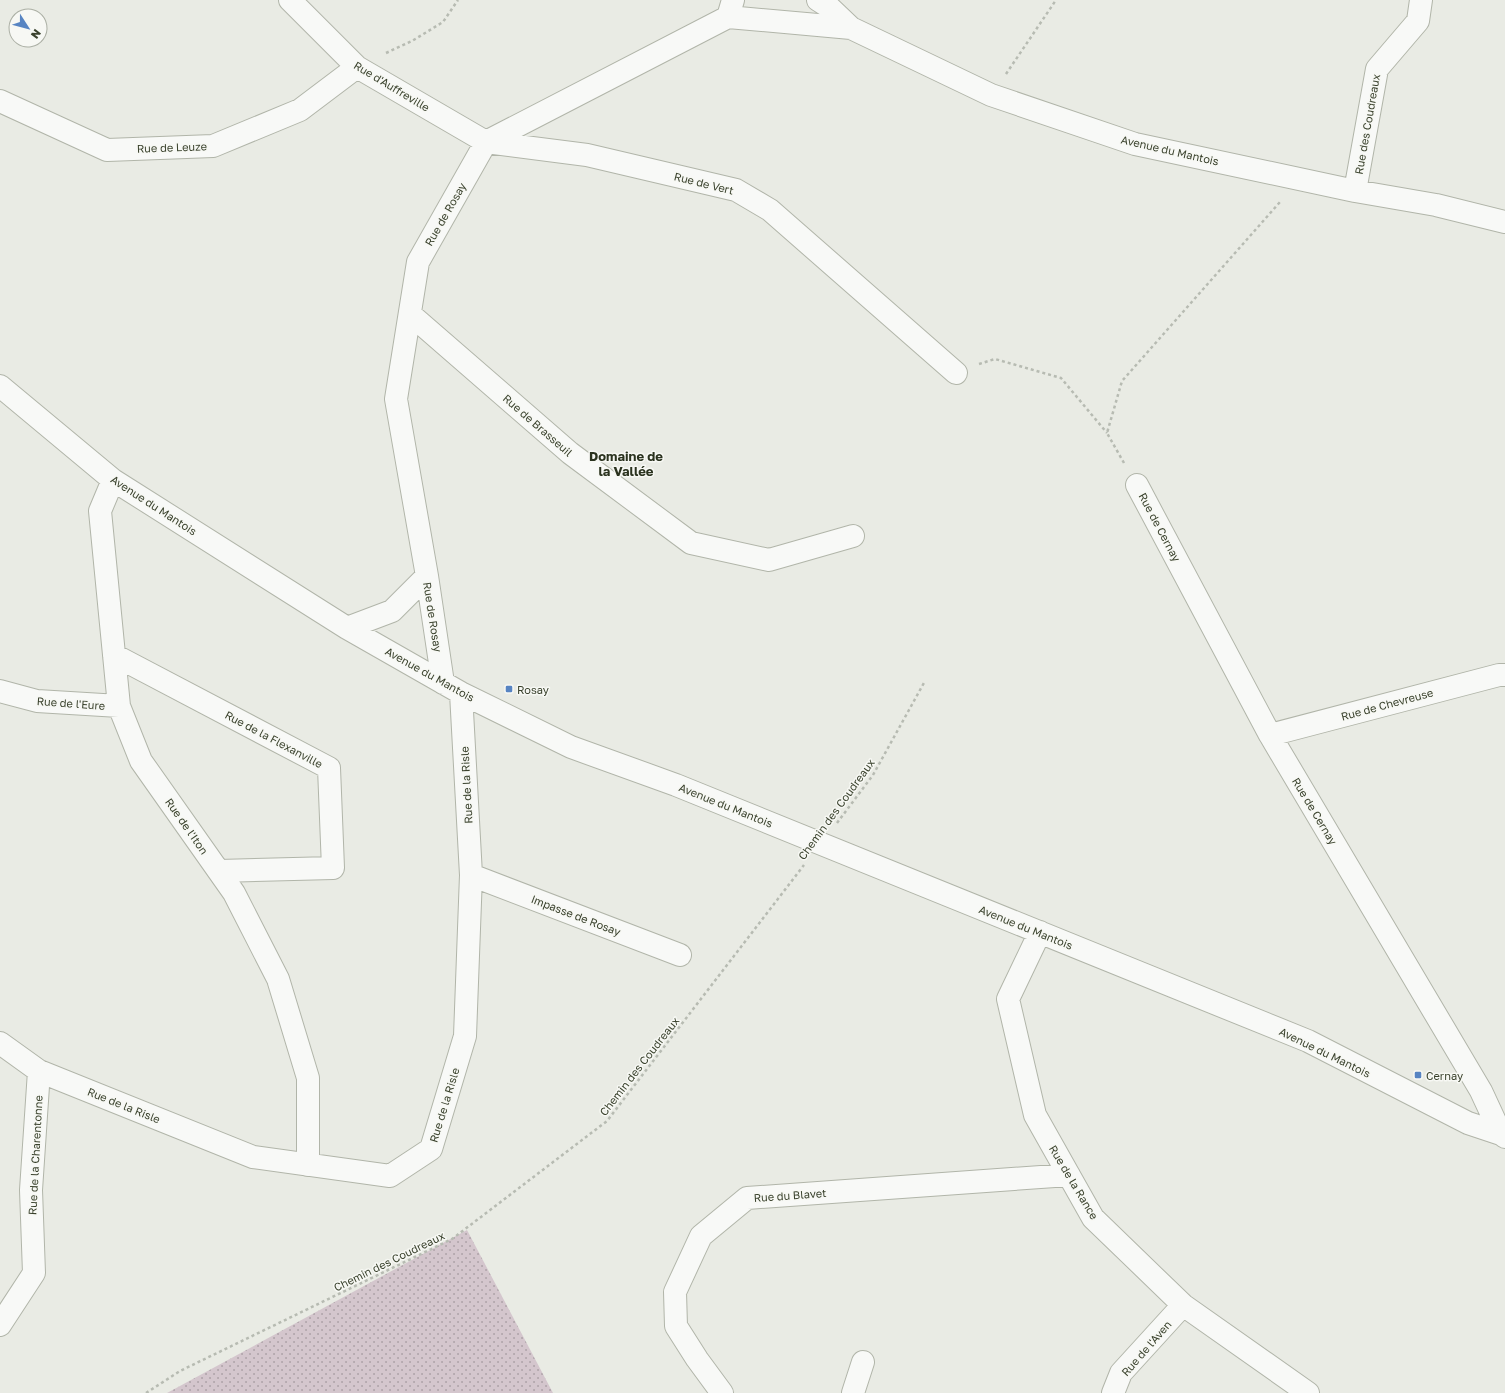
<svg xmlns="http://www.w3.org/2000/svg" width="1505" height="1393" viewBox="0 0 1505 1393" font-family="'Golos Text',sans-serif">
  <defs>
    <pattern id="grass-dots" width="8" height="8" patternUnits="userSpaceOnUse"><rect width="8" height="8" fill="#d4c6cd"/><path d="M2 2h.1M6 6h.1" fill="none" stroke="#ada2a7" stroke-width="1.8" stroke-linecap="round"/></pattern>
  </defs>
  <rect width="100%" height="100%" fill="#e9ebe4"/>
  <path fill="url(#grass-dots)" d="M467,1230L553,1393H167Z"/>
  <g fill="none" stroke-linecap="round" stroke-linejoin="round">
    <g stroke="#b1b5a9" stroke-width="24">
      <path id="minor" d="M290,0L357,67L486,142L587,155L736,190L770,210L956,373
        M818,0L829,7L851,28L991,95L1135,144L1355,191L1436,205L1505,222
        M728,17L851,28
        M0,101L107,150L213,146L300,110L357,67
        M1355,191L1377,69L1418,21L1421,0
        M410,314L570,453L691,543L769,560L853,536
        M0,386L113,480L347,628L461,693L571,747L676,785L1308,1041L1468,1123L1501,1134L1505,1137
        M113,480L100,511L119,706L141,761L234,893L278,979L308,1078V1165
        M1137,485L1270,735L1481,1091L1501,1134
        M347,628L392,611L427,576
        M114,655L329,768L333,868L219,871
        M443,683L427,576L396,399L418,262L486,142L728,17L733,0
        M0,691L37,701L119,706
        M1270,735L1499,675H1505
        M471,875L680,955
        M1040,932L1008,999L1035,1115L1093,1218L1183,1305L1308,1393
        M0,1043L39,1071L253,1157L390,1176L431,1149L465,1036L471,875L461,693
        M0,1325L34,1273L31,1190L39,1071
        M722,1393L697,1359L676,1326L675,1292L701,1236L747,1198L1069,1175
        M853,1393L863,1362
        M1113,1393L1121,1373L1183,1305"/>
    </g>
    <path stroke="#b7bbb2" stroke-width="2.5" stroke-dasharray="3 3" stroke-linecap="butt" d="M386,53L412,41L443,22L458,0
      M1006,74L1056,0
      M979,364L995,359L1061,378L1107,433
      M1124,463L1107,433L1122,381L1280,202
      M837,823L873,775L925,681
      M146,1393L180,1371L452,1239L607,1121L804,865"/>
    <use href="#minor" stroke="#f8f9f7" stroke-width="22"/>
  </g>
  <g fill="#5784c2" stroke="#f7f8f4" stroke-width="1.5">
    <rect x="505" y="685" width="8" height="8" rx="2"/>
    <rect x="1414" y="1071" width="8" height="8" rx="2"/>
  </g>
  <g text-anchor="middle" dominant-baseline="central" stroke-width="3" stroke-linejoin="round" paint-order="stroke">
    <g font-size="11" fill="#3a422d" stroke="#f7f8f4">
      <text transform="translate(392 86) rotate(31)">Rue d'Auffreville</text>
      <text transform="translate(1367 124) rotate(-80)">Rue des Coudreaux</text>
      <text transform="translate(172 147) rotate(-2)">Rue de Leuze</text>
      <text transform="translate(1170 150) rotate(13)">Avenue du Mantois</text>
      <text transform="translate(704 183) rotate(14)">Rue de Vert</text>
      <text transform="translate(445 214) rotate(-60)">Rue de Rosay</text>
      <text transform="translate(538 425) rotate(41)">Rue de Brasseuil</text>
      <text transform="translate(154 505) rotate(33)">Avenue du Mantois</text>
      <text transform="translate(1160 527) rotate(62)">Rue de Cernay</text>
      <text transform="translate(433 617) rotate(81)">Rue de Rosay</text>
      <text transform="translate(430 674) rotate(29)">Avenue du Mantois</text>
      <text transform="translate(71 703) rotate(4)">Rue de l'Eure</text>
      <text transform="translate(1387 704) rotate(-15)">Rue de Chevreuse</text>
      <text transform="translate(274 739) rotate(28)">Rue de la Flexanville</text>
      <text transform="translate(466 785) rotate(-93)">Rue de la Risle</text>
      <text transform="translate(726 805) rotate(22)">Avenue du Mantois</text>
      <text transform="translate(836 809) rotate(-54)">Chemin des Coudreaux</text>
      <text transform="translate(1315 811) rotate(59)">Rue de Cernay</text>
      <text transform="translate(187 826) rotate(55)">Rue de l'Iton</text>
      <text transform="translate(576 915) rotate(21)">Impasse de Rosay</text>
      <text transform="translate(1026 927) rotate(22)">Avenue du Mantois</text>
      <text transform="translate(1325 1052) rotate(26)">Avenue du Mantois</text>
      <text transform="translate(639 1066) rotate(-52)">Chemin des Coudreaux</text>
      <text transform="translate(124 1105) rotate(22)">Rue de la Risle</text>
      <text transform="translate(444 1105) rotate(-73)">Rue de la Risle</text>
      <text transform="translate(35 1155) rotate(-87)">Rue de la Charentonne</text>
      <text transform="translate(1074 1182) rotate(59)">Rue de la Rance</text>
      <text transform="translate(790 1195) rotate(-4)">Rue du Blavet</text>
      <text transform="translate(389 1261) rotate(-26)">Chemin des Coudreaux</text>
      <text transform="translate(1146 1348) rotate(-49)">Rue de l'Aven</text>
    </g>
    <g font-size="11" fill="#3a422d" stroke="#f7f8f4" text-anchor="start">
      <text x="517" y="689">Rosay</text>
      <text x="1426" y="1075">Cernay</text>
    </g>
    <g font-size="13" font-weight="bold" fill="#2b331f" stroke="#f7f8f4">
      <text x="626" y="456">Domaine de<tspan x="626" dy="15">la Vallée</tspan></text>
    </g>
  </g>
  <g transform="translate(28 28) rotate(126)"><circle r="19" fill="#f7f8f4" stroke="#abafa4"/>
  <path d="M0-3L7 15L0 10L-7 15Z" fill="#5784c2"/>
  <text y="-6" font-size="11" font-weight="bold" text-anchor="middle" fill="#3a422d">N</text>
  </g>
</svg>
